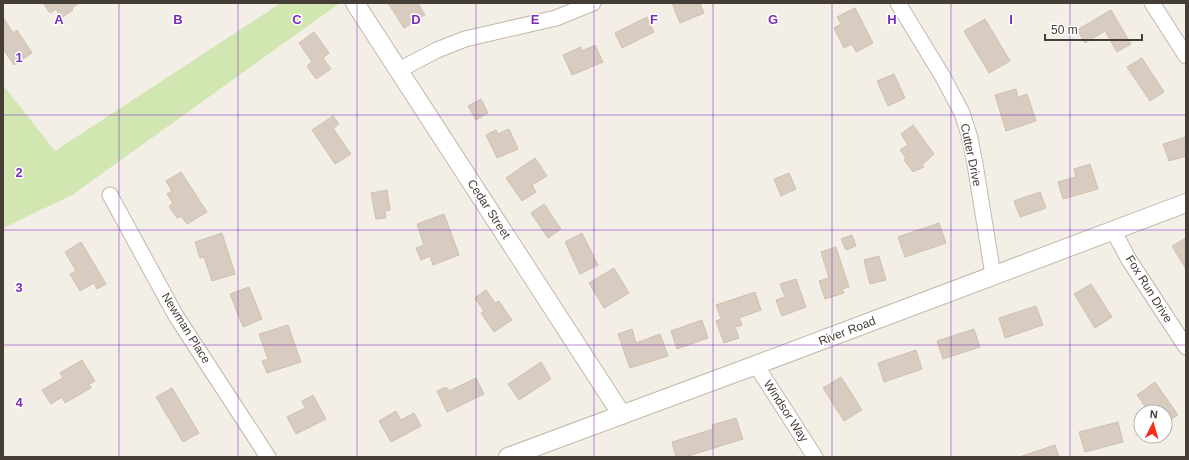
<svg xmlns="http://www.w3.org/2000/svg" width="1189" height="460" viewBox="0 0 1189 460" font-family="Helvetica,sans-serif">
  <rect width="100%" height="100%" fill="#f3eee6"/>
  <path fill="#d1e6b0" d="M281,3H340L72,195L3,228V85L55,151Z"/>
  <path fill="#d7ccbf" stroke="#cfc1b0" d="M43,3H79L72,8L73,10L61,18L56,9L50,13Z
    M388,3H418L425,15L404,28Z
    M672,3H700L704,13L680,23Z
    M855,8L873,43L856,52L852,44L844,48L834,28L841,24L837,17Z
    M1111,10L1131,44L1117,52L1105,31L1085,43L1077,30Z
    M3,17L13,33L17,30L32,53L14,65L3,49Z
    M647,17L654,32L622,48L615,33Z
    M985,19L1010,61L989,73L964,31Z
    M314,32L329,53L323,58L331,69L316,79L307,66L312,62L299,43Z
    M595,45L603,62L572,75L563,55L581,47L582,51Z
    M1142,58L1164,92L1150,101L1127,67Z
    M894,74L905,98L888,106L877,81Z
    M1016,89L1018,97L1027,94L1036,121L1006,131L995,95Z
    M481,99L488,113L476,120L468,106Z
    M333,116L339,124L333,128L351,154L335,164L312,130Z
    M913,125L934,154L922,165L924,167L913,172L904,160L906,158L900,150L908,145L901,134Z
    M509,129L518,149L497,158L486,135L496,130L498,134Z
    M1186,137V156L1169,161L1163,144Z
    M535,158L547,176L532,185L536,192L522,201L506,178Z
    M1090,164L1098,189L1063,199L1058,182L1076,177L1074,169Z
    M181,172L207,212L187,224L181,216L177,218L169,206L173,203L167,194L172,191L166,181Z
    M789,173L796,189L781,196L774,179Z
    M387,190L390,210L385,211L386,218L376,219L371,193Z
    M1040,192L1046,208L1020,217L1014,201Z
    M544,204L561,229L548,238L531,213Z
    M444,214L459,255L433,265L430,256L421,260L416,248L424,245L417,224Z
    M939,223L946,243L905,257L898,237Z
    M222,233L235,274L212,281L204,257L200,258L195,242Z
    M582,233L598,265L580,274L565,242Z
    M852,235L856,246L846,250L841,239Z
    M1186,238V269L1172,246Z
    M81,242L106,284L97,289L94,283L80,291L70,274L76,271L65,252Z
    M836,247L849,287L842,289L844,293L825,299L819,281L829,278L821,252Z
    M879,256L886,280L870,284L864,260Z
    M614,268L629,293L604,308L589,283Z
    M796,279L806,307L782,316L776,300L785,297L780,284Z
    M1091,284L1112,317L1095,328L1074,294Z
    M249,287L262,319L243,327L230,294Z
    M486,290L495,303L499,301L512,320L494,332L481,313L484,311L475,298Z
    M755,292L761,310L739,318L742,325L735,327L739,338L724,343L716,321L721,319L716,305Z
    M1036,306L1043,325L1005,338L999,318Z
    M702,320L708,338L677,349L671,331Z
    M288,325L301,362L267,373L262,361L268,359L259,334Z
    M632,329L636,343L660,334L668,356L630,368L618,334Z
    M974,329L980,347L943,359L937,341Z
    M916,350L922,369L884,382L878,363Z
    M82,360L95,381L89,384L91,388L65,403L62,397L51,404L42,390L63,378L60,373Z
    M541,362L551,379L519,400L508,384Z
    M841,377L862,410L844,421L823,388Z
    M476,378L484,394L447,412L437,391L446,387L449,391Z
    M1155,382L1178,415L1165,423V412H1149L1137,395Z
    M172,388L199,433L183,442L156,397Z
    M313,395L326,419L296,434L287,417L305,408L302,401Z
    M396,411L401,420L414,413L421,426L391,442L379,421Z
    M736,418L743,439L685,457H676L672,442L713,429L712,425Z
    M1118,422L1123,442L1085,452L1079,432Z
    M1055,445L1059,457H1019Z"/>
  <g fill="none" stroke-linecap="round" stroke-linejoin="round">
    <g stroke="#c1b8ac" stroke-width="17">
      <path id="minor" d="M898,3L943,77L962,113L970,138L975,164L993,275
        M1152,3L1186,56
        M399,70L437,50L465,39L556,18L593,3
        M110,195L176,316L268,457
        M1113,230L1129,260L1186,347
        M756,365L815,457"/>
    </g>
    <g stroke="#c1b8ac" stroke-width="20">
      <path id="tertiary" d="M355,3L622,415
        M508,457L756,365L1186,203"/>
    </g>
    <use href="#minor" stroke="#fff" stroke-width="15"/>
    <use href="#tertiary" stroke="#fff" stroke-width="18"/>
  </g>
  <path fill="none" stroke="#7b2cbf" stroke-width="1" stroke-opacity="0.55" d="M119,3V457M238,3V457M357,3V457M476,3V457M594,3V457M713,3V457M832,3V457M951,3V457M1070,3V457M3,115H1186M3,230H1186M3,345H1186"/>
  <g text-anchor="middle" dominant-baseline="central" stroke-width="3" stroke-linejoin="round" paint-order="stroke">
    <g font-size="12" fill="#453e36" stroke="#fff">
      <text transform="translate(971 155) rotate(78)">Cutter Drive</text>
      <text transform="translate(489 209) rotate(57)">Cedar Street</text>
      <text transform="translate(1149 289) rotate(58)">Fox Run Drive</text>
      <text transform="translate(186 328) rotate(58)">Newman Place</text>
      <text transform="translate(847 331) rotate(-21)">River Road</text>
      <text transform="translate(786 411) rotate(57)">Windsor Way</text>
    </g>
  </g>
  <g font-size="13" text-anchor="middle" font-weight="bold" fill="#7b2cbf" stroke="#fff" stroke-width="3" stroke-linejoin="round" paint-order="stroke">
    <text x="59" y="24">A</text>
    <text x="178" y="24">B</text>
    <text x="297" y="24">C</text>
    <text x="416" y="24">D</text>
    <text x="535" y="24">E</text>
    <text x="654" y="24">F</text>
    <text x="773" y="24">G</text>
    <text x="892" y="24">H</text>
    <text x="1011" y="24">I</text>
    <text x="19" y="62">1</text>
    <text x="19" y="177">2</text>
    <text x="19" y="292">3</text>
    <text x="19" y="407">4</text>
  </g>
  <rect width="1189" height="460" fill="none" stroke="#453e36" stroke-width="8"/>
  <g transform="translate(1153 424) rotate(5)"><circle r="19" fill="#ffffff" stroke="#b5b2af"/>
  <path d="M0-3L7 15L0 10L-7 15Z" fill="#f42e1c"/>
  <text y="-6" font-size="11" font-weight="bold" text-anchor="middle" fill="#453e36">N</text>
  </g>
  <path d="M1045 34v6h97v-6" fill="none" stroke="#453e36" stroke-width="2"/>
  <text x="1051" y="34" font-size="12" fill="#453e36" stroke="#ffffff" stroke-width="3" paint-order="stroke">50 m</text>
</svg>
